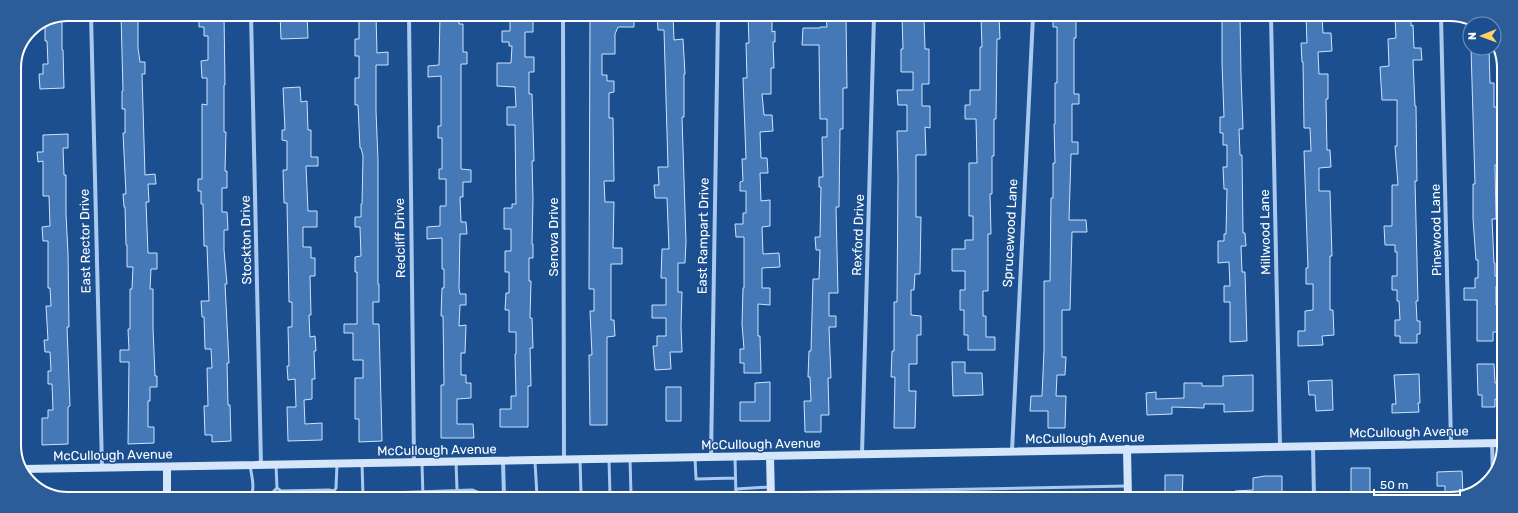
<svg xmlns="http://www.w3.org/2000/svg" width="1518" height="513" viewBox="0 0 1518 513" font-family="Rubik,sans-serif">
  <rect width="100%" height="100%" fill="#1b4f8f"/>
  <path fill="#4478b7" stroke="#cfe3fa" d="M121,14H138V48L140,62H145V74H142L145,175L155,174L156,184H148L149,202H146L148,253H157V269H151L150,289H153V328L155,376H157V387H150V401H148V427H154V443L128,444L129,362H120V350H129L128,329H130V289H132L133,267H127V245H126L125,207H124L123,194H126L123,133H125V109H122V91H123Z
    M204,14H224L225,85H224V132H226L225,171H227V188H222V212H227L228,230H224V250L227,284H225L229,363H227L228,405H230L231,441L212,442V435H205L204,406H208L207,368H212L211,349H205L204,317H202L201,301H209L207,246H204L203,204H201V191H198V179H202V104L207,105V78H202L201,61L208,60V36H204V27H199V16H204Z
    M280,14H307L308,38L281,39Z
    M359,15H376L377,53L388,52V65H376V111L378,160V284H379V302H373V324H379L382,441L359,442V419H355V378H363V360H353V333H344V324H357V272H355V257L361,256L360,227H355V217H361V204H362L363,156L361,148H360L358,105H355V78H359V56H355V39H359Z
    M440,15H459V24H463V52H467V64H461V169L471,170V182H463V197H460L461,222H466L467,234H460L459,288L460,294H466V305H460L459,326L466,325L465,353H461V375H466V383H471V398L457,399V424H473L474,438H441V385H444L443,316H441L442,288H444V269H442V238L427,239V227L440,226V206H446V179H439V169H442V138H438V126H441V76L428,77V66L439,65Z
    M590,15H634V27H618L615,34V54H602V75H607V81H614V92L609,93V118H613L614,181H604L605,202H614L613,248H622V264H611V320H614L615,336L607,337V425H590L589,355H592L590,311H594V289H589Z
    M657,15H673L674,40L683,39L685,74H684V117H682L686,242L685,263H678V292H682L681,327L682,352H670L671,369L655,370L653,346H657V336H666V318H652V305H666V278H661L662,249H669L667,198H655L654,185H659L658,167H668L664,30H658Z
    M748,15H772V32L775,31V42H773L774,68H771V94H762L764,115H772L773,131L760,132L761,158H767L768,173H760L761,201L770,200V226L762,227L763,254L779,253L780,267L762,268V288H770V305L758,304V336H760L761,373H744V363H740V349H744L742,324L743,288H744V237H736L735,224H743V213H746V191H740V182L743,181L742,159H746L743,78H747L746,43H749Z
    M62,16V50H63L64,88L40,89L39,74H43V64H48L47,41H45V24Z
    M826,16H846L847,88H843V129H840L839,207H836L838,293H829V316H836V327H829L831,378H828L829,415H821V432H805L804,401H811L810,377H808L809,351H811L813,279H819L820,250H816L815,237H820L821,187H819V177H823L822,137H827V119H820L819,45H802L803,28H820V27H827Z
    M902,16H924L925,49H929V84H922V106H930V128L925,127L926,155H916V217H921L920,274H915L914,290H911V315L921,316V335H917V364H909V391H916L915,428H894L895,377H891L892,351H894V302H897L898,177L897,131H907V105H898L897,90H913V72H901V49H903Z
    M981,16H999L1000,39H997L996,119H994V156H992V194H990L991,234H988V291H983V316H986V337H995V350H968V335H964V310H960V290H965V271H952V249H965V240H973V216H969V163H977L976,119H965V105H970V90H980V47H982Z
    M1053,16H1074V20H1076V38H1074V94H1079V104H1072V142H1078V154H1071L1069,220H1086L1087,232H1072L1070,310H1062V357H1066L1065,375H1057L1056,396H1066L1065,428H1048V411H1030L1031,396H1042L1044,350V281H1050L1051,198H1053V163H1055L1054,124H1055V83H1057V27H1053Z
    M1222,16H1240L1241,75L1243,129H1239L1240,155H1242L1243,233H1245L1246,246H1241L1242,272H1245L1247,341L1230,342V302H1224V286H1230L1229,262L1218,263V241H1224V234H1226L1227,189H1224L1223,167H1227V145H1223V133H1220V117H1224L1222,63Z
    M1306,16L1322,17L1323,33H1331L1332,51L1318,52L1319,74H1328V99H1326L1327,150H1330L1331,167L1319,168V191H1330L1332,256H1330V310H1333L1334,335L1322,336L1323,345L1298,346V331H1305V311L1313,310V284H1306V268H1308L1304,151H1311L1310,128H1304L1303,62H1302L1301,43H1307Z
    M1395,17H1411V26L1413,25L1414,48H1421L1422,60H1413L1415,106H1416L1417,181H1415L1418,301H1416L1417,321H1420V334H1417V343H1400V336H1395V320H1400L1399,301H1397V290H1392V276H1397V252H1395V245H1385L1384,226H1392V185H1398L1395,146H1397V100H1382L1380,67L1389,66L1388,39L1396,38Z
    M510,19H533V32H525V57H534V72H529V94H532L534,161H532L533,199L532,244H533V258H529V281H531L530,318H532L533,348H530L531,386H528V427H500V409H511V396H516L515,354H516V332H509V310H505L506,293H509V272H505V251H511V229H504V208H512V204H516L515,125H507V107H516L515,87L497,86V63H511L512,46H509V42H502V31H510Z
    M1471,48H1489L1490,83H1494V107H1501V164L1495,165L1496,219H1492L1494,263H1495V276H1500V286H1496V305H1498L1497,332H1493V341H1477V300H1464V288H1475V278H1478V260H1476L1473,219V184H1475Z
    M300,87L301,102L307,101L308,130H311V157H318V166H306L308,211H317V227H303V247H311V258H315V276H310L311,315H309L310,337L315,336L316,351H314L315,379H312V399L304,400L305,424L322,423V440L288,441L287,407H296L295,379L288,380L287,366H289L288,327H292V302H289L287,203H284L283,170H287V141L282,140V130H285L283,88Z
    M68,134V148H63L64,175H66V214L68,253L69,327H67L70,406L68,407V444L42,445V418H48V410H53L52,384H48V371H51L50,352H45L44,340H48L46,306H51L50,288H48V241H43L42,227L50,226L49,196H43V161L38,162L37,152H43V135Z
    M952,362H965V373H982L983,395L953,396Z
    M1477,364H1494L1495,383H1499L1500,399H1495V407H1482V395H1478Z
    M1419,374L1420,403H1418L1419,412L1392,413V404H1396L1394,375Z
    M1253,375V411L1224,412V404H1204V408L1172,407V414L1147,415L1146,393L1156,392V399L1184,398V383H1202V386H1223V376Z
    M1332,380L1333,410L1316,411L1315,395H1309L1308,381Z
    M770,382V421H740V402H755V383Z
    M666,387H681V421H666Z
    M1351,468H1370V499H1351Z
    M1462,471L1463,495L1450,499H1445V486H1437V472Z
    M1165,475H1183L1182,498H1165Z
    M1265,476H1282V499H1235V491L1253,490V478Z"/>
  <g fill="none" stroke-linecap="round" stroke-linejoin="round">
    <path stroke="#a9c9ee" stroke-width="3" d="M735,457L736,498
      M630,458L631,494
      M695,458L696,479L735,478
      M609,460L610,495L668,494
      M456,462L457,490
      M535,462L537,496
      M362,463L363,497
      M422,464L423,497
      M276,465L277,488L281,491L329,490L334,491L336,497
      M736,489L769,487
      M334,491L336,488L337,464
      M771,493L1127,486
      M363,494L472,490L482,494
      M537,496L581,494L580,459
      M250,497C256,489 251,474 250,465
      M272,497V493L277,488
      M482,497V494L503,495"/>
    <path stroke="#a9c9ee" stroke-width="4" d="M91,14L102,467
      M251,14L261,465
      M409,15L414,462
      M563,15L564,459
      M1271,16L1280,446
      M1441,17L1451,443
      M1492,443L1493,474
      M1313,446L1314,499
      M1012,451L1033,16
      M862,454L874,16
      M711,457L718,15
      M503,461L504,497"/>
    <path stroke="#d6e6fa" stroke-width="8" d="M1127,449L1128,498
      M770,456L771,498
      M167,467V496
      M22,469L1501,443"/>
  </g>
  <g text-anchor="middle" dominant-baseline="central" stroke-width="3" stroke-linejoin="round" paint-order="stroke">
    <g font-size="13" fill="#fff" stroke="#1b4f8f">
      <text transform="translate(1436 230) rotate(-91)">Pinewood Lane</text>
      <text transform="translate(1265 232) rotate(-91)">Millwood Lane</text>
      <text transform="translate(1010 233) rotate(-87)">Sprucewood Lane</text>
      <text transform="translate(858 235) rotate(-88)">Rexford Drive</text>
      <text transform="translate(703 236) rotate(-89)">East Rampart Drive</text>
      <text transform="translate(553 237) rotate(-90)">Senova Drive</text>
      <text transform="translate(400 238) rotate(-91)">Redcliff Drive</text>
      <text transform="translate(246 240) rotate(-91)">Stockton Drive</text>
      <text transform="translate(85 241) rotate(-91)">East Rector Drive</text>
      <text transform="translate(1409 432) rotate(-1)">McCullough Avenue</text>
      <text transform="translate(1085 438) rotate(-1)">McCullough Avenue</text>
      <text transform="translate(761 444) rotate(-1)">McCullough Avenue</text>
      <text transform="translate(437 450) rotate(-1)">McCullough Avenue</text>
      <text transform="translate(113 455) rotate(-1)">McCullough Avenue</text>
    </g>
  </g>
  <path d="M0 0H1518V513H0ZM68 21H1450A47 47 0 0 1 1497 68V445A47 47 0 0 1 1450 492H68A47 47 0 0 1 21 445V68A47 47 0 0 1 68 21Z" fill="#2d5d98" fill-rule="evenodd"/>
  <path fill="none" stroke="#fff" stroke-width="2" d="M68 21H1450A47 47 0 0 1 1497 68V445A47 47 0 0 1 1450 492H68A47 47 0 0 1 21 445V68A47 47 0 0 1 68 21Z"/>
  <g transform="translate(1482 36) rotate(269)"><circle r="19" fill="#1b4f8f" stroke="#7695bc"/>
  <path d="M0-3L7 15L0 10L-7 15Z" fill="#ffd166"/>
  <text y="-6" font-size="11" font-weight="bold" text-anchor="middle" fill="#ffffff">N</text>
  </g>
  <path d="M1374 489v6h86v-6" fill="none" stroke="#ffffff" stroke-width="2"/>
  <text x="1380" y="489" font-size="12" fill="#ffffff" stroke="#1b4f8f" stroke-width="3" paint-order="stroke">50 m</text>
</svg>
